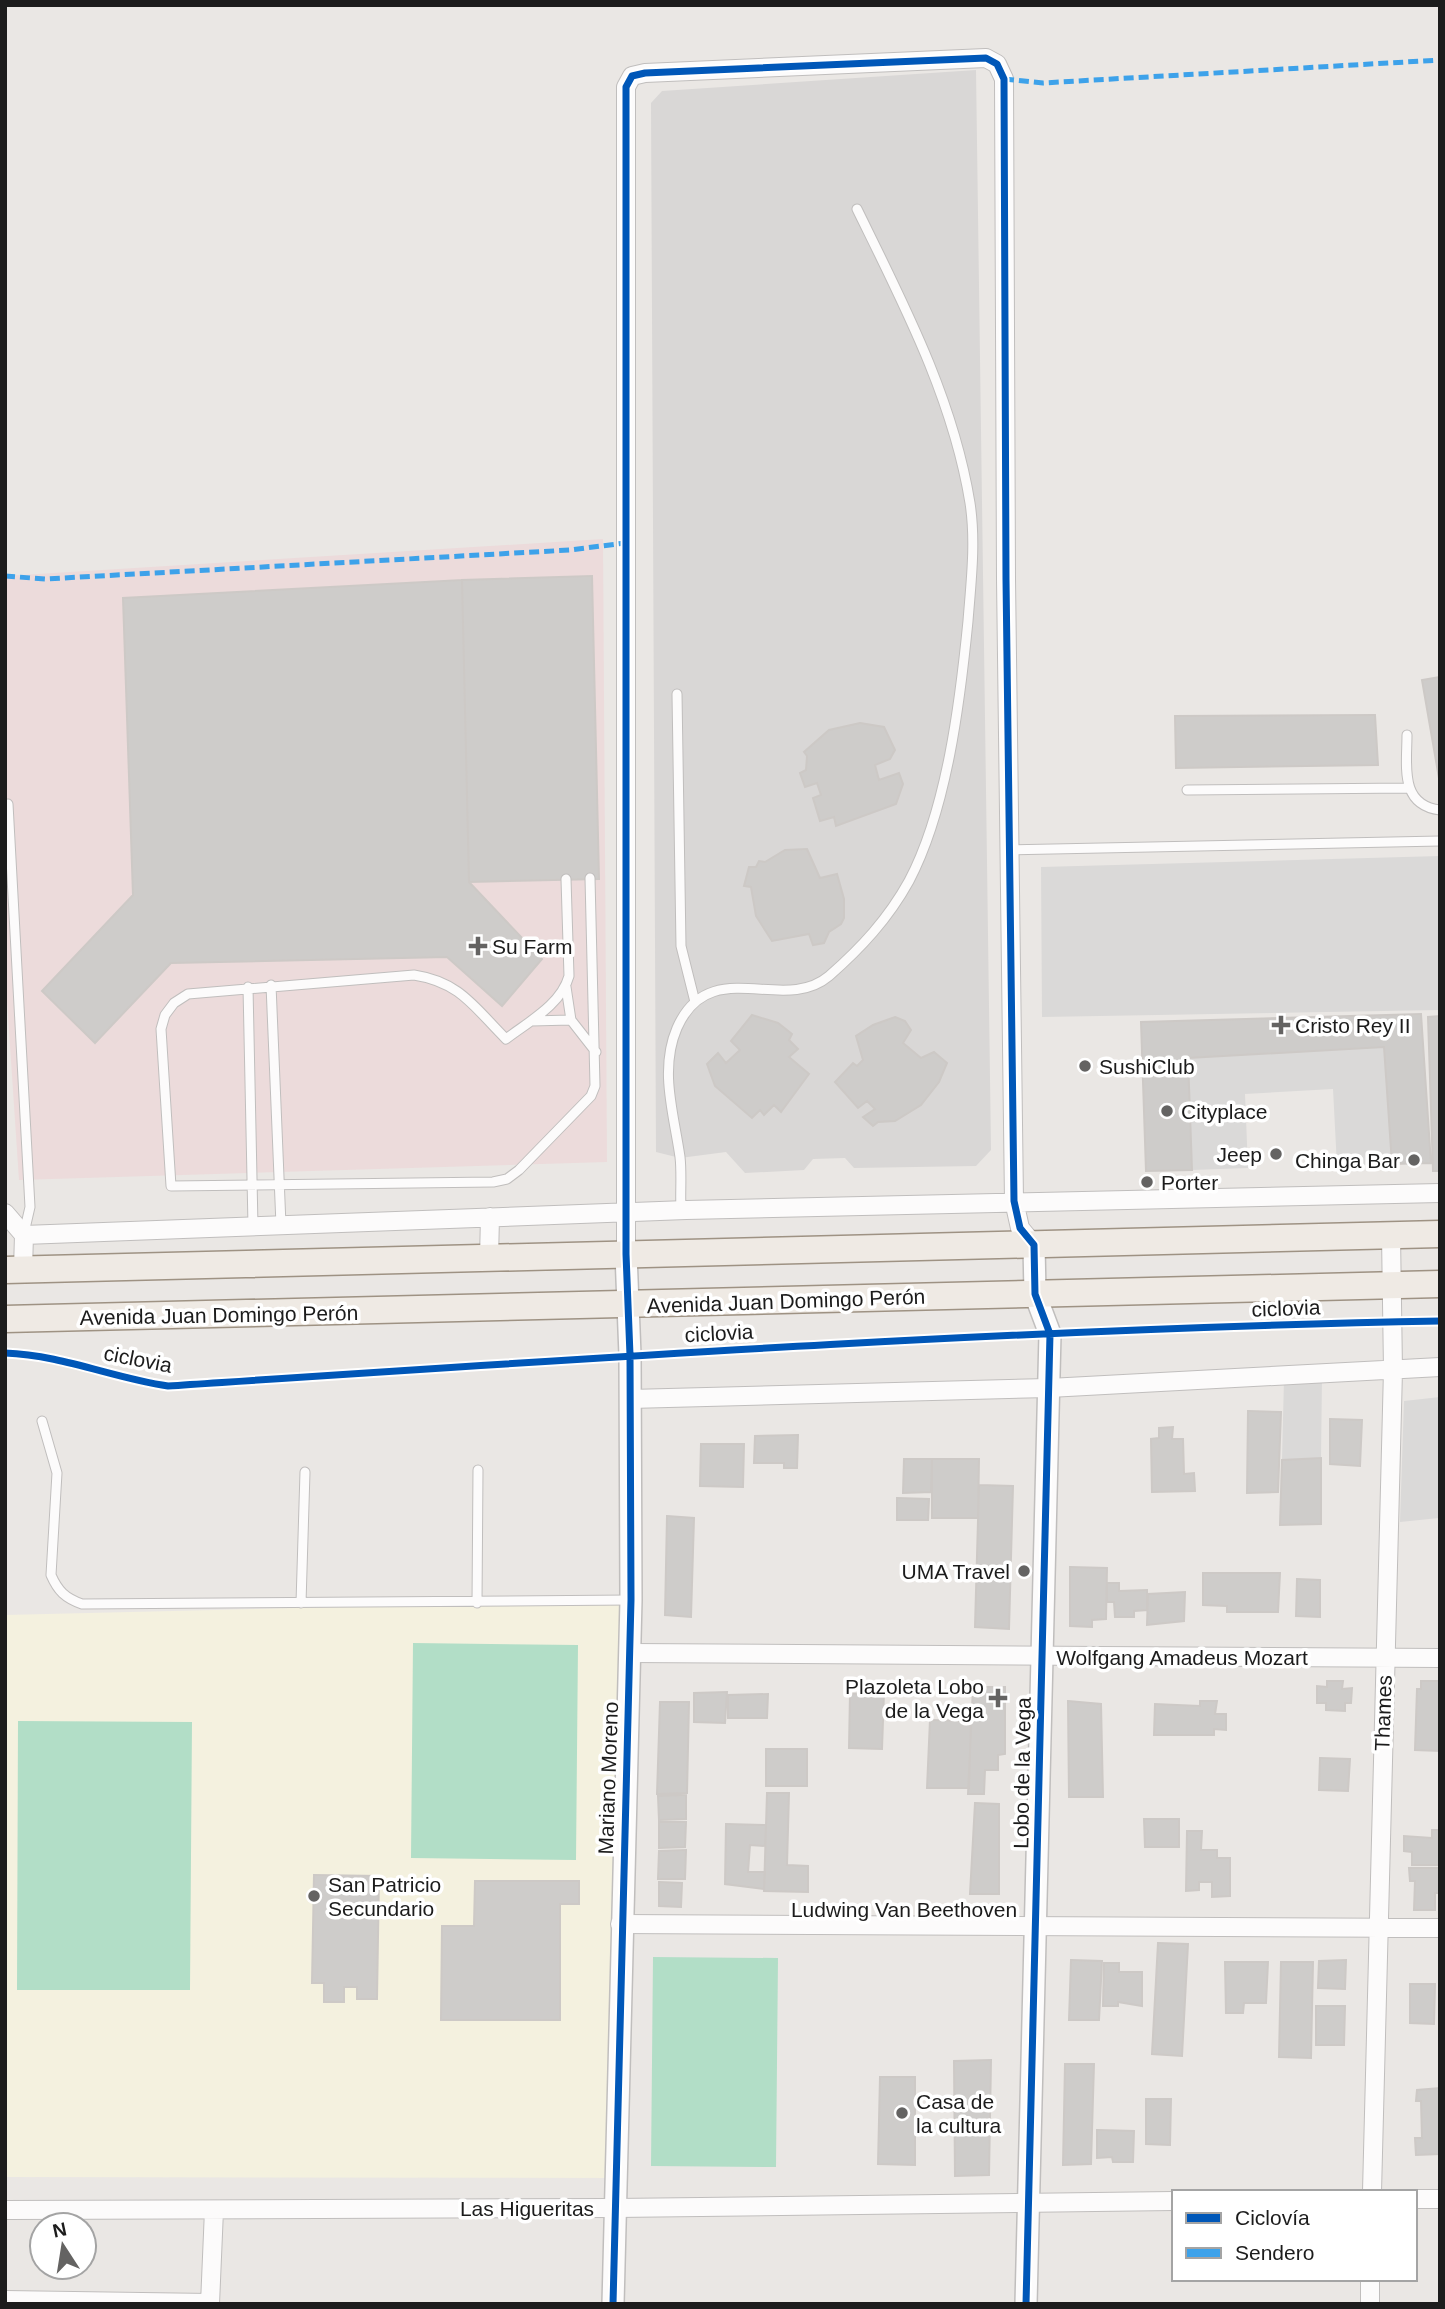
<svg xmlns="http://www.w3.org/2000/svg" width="1445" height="2309" viewBox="0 0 1445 2309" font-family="Arial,sans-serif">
  <rect width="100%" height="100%" fill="#eae7e4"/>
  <path fill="#d9d7d6" d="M976,70L991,1150L976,1166L854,1168L845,1158L813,1159L804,1170L745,1173L726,1152L680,1158L656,1152L651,103L662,91Z"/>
  <path fill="#ecdbdb" d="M603,539L607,1162L19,1180L5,971V576Z"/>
  <path fill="#f4f1df" d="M631,1600L616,2178L5,2177V1615Z"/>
  <path fill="#b2dec7" d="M413,1643L578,1645L576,1860L411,1858Z
    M18,1721L192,1722L190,1990H17Z
    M653,1957L778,1958L776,2167L651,2166Z"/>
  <path fill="#dad9d8" d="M1440,856V1010L1042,1017L1041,867Z
    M1384,1047L1392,1164L1337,1166L1333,1089L1245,1094L1248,1168L1192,1170L1188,1058Z
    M1322,1377L1321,1458L1282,1460L1284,1379Z
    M1440,1397L1439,1518L1400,1522L1404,1401Z"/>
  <path fill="#ceccca" stroke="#cdc9c6" stroke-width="2" d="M592,576L599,879L469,882L462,580Z
    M462,580L469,882L542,959L502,1006L447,957L171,963L95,1043L42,991L133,895L123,598Z
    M1440,677V784L1422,680Z
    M1375,715L1378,765L1176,768L1175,716Z
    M860,723L884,727L895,750L890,759L875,765L879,780L899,773L903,784L896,804L836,826L834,817L820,821L813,798L821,795L817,783L805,787L800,773L806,770L807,756L804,752L829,730Z
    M807,849L820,878L837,874L844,899V918L841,924L829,932L824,943L813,945L809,934L772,941L756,916L751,887L744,886L749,867H756L759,861L765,862L785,850Z
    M1421,1014L1431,1163L1392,1164L1384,1047L1188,1058L1192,1170L1146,1171L1141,1022Z
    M752,1015L778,1023L792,1034L789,1040L798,1049L789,1057L809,1074L781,1112L774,1105L764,1115L760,1110L752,1118L715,1086L707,1064L718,1053L726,1063L740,1050L731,1041Z
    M1440,1016V1171H1433L1428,1017Z
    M895,1017L905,1021L911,1030L903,1043L921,1058L934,1052L947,1063L939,1082L921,1105L895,1121L878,1122L873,1126L863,1117L875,1109L867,1101L858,1108L835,1082L853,1063L857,1066L863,1060L856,1036L873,1025Z
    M1248,1411L1281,1412L1278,1492L1247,1493Z
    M1330,1419L1362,1420L1360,1466L1330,1464Z
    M1173,1427L1172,1439H1183L1184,1474L1194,1473L1195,1491L1152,1492L1151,1439L1159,1438V1428Z
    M798,1435L797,1468H784V1463H754L755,1436Z
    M701,1444H744L743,1487L700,1486Z
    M1321,1458V1524L1280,1525L1282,1460Z
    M904,1459H932L931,1492L903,1493Z
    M932,1459H979L978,1518H932Z
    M979,1485L1013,1486L1009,1629L975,1627Z
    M897,1498L929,1499L928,1520H897Z
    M667,1516L694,1518L691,1617L665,1615Z
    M1070,1567L1107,1568L1106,1619L1092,1620V1627L1070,1626Z
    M1203,1573H1280L1278,1612H1227V1606L1203,1605Z
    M1297,1579L1320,1580V1617L1296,1616Z
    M1107,1583H1119V1591L1147,1590V1610L1134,1611V1617H1115L1114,1602H1107Z
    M1185,1592L1184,1621L1147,1625L1148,1594Z
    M1327,1681H1343L1342,1689L1352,1688L1351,1703H1345V1711L1326,1710V1703H1317V1686L1327,1687Z
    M1421,1681H1440V1751L1415,1750L1417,1689H1421Z
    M973,1687H1005V1754L998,1755V1770H985L984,1794H968Z
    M727,1692L725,1723L694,1722V1693Z
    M884,1692L882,1749L849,1748L850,1694Z
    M768,1694L767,1718H728V1695Z
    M1068,1701L1101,1704L1103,1797H1069Z
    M1200,1701H1217L1215,1714H1226V1730L1214,1729V1735H1154L1155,1704L1200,1706Z
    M660,1702H689L687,1793L657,1794Z
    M930,1720L971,1721L969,1788H927Z
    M766,1749H807V1786H766Z
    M1320,1758L1350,1759L1348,1791L1319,1790Z
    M767,1793H789L787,1865L808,1866V1892L764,1891Z
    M686,1795V1819L659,1820L658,1796Z
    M975,1803L999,1804V1894H970Z
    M1144,1819H1179V1847H1145Z
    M659,1822H686L685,1847L659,1848Z
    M726,1824L766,1825L765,1846L750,1845L748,1872H765L764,1889L725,1884Z
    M1432,1830H1440V1865H1412V1852L1404,1851V1836L1432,1838Z
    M1187,1831H1202L1201,1850H1217V1858H1230V1896L1212,1897V1882H1199V1890L1186,1891Z
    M686,1850L685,1879H658L659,1851Z
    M1409,1868H1440V1893H1435V1910H1414L1415,1881H1410Z
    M314,1875L379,1876L377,1999H357V1987H344V2002H324V1983H312Z
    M475,1881H579V1904H560V2020H441L442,1926H474Z
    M659,1882L682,1883L681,1907L659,1906Z
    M1158,1943L1188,1944L1182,2056L1152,2054Z
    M1071,1960L1102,1961L1099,2020H1069Z
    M1346,1960L1345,1989L1318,1988L1319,1961Z
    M1225,1962H1268L1266,2003H1244L1243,2013H1226Z
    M1281,1962H1313L1311,2058L1279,2057Z
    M1104,1963H1119V1972H1142V2006L1118,2002V2006H1103Z
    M1410,1984H1435L1434,2024L1410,2023Z
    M1316,2006H1345L1344,2045H1316Z
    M991,2060L989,2175L955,2176L954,2061Z
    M1065,2064H1094L1091,2164L1063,2165Z
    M880,2077H915V2165L878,2164Z
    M1440,2088V2154L1416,2155L1415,2138H1422L1421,2101H1416L1417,2090Z
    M1146,2099H1171L1170,2145L1146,2144Z
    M1097,2130L1134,2131L1133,2162H1113L1112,2157L1097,2158Z"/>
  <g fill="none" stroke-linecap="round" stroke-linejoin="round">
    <g stroke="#c0bebd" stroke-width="11">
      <path id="service" d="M677,694L681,946L695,1002
        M1407,735C1407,765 1399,805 1440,810
        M1187,790L1408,788
        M8,804L30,1207L24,1233
        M1009,850L1440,841
        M566,879L569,976C561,1005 528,1022 506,1039C474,1007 460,982 414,975L188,994L174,1003L165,1015L161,1029L171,1186L493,1182L507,1179L519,1170L591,1096L595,1086L590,878
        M271,985L281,1225
        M248,987L253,1226
        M566,987L571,1020L596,1052
        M531,1021L571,1020
        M681,1210C680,1193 682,1174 680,1157C674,1114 659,1070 677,1028C710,953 783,1015 829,976C861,948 888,919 909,881C947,809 960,702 968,621C971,582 976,542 970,503C953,398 903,303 857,209
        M42,1421L57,1473L51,1575C58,1591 65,1598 82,1604L631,1600
        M301,1603L305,1472
        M477,1603L478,1470"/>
    </g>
    <g stroke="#c0bebd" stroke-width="20">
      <path id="minor" d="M5,1213L24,1235L23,1269
        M24,1235L686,1210L1440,1193
        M626,1254V87L632,76L645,73L986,58L997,64L1004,79L1006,579L1014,1201L1020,1228L1034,1245
        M489,1258L490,1217
        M630,1399L1049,1388L1440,1367
        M630,1653L1440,1658
        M620,1924L1440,1928
        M1372,2192L1393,1370L1391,1235
        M1415,2199H1440
        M5,2210L616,2208L1174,2201
        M5,2300L210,2303
        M210,2304L214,2210
        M1370,2304V2279"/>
    </g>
    <g stroke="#c0bebd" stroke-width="24">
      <path id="tertiary" d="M613,2304L631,1600L630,1355L626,1254
        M1026,2304L1050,1334L1035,1294L1034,1245"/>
    </g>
    <g stroke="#9e9283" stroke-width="29">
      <path id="primary" d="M5,1270L1440,1234
        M5,1319L1440,1284"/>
    </g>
    <use href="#service" stroke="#fcfbfb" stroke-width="9"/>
    <use href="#minor" stroke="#fcfbfb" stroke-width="18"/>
    <use href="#tertiary" stroke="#fcfbfb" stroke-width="21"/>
    <use href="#primary" stroke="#efeae4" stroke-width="26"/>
    <path stroke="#3da2ea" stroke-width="5" stroke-dasharray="10 5" stroke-linecap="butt" d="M1004,79L1043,83L1440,60
      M5,576L45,579L570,550L625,543"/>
    <g stroke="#fff" stroke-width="11">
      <path id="cycleway" d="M5,1353C62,1355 113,1378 168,1386C591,1358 1015,1329 1440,1321
        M613,2304L631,1600L630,1355L626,1254V87L632,76L645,73L986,58L997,64L1004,79L1006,579L1014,1201L1020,1228L1034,1245L1035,1294L1050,1334L1026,2304"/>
    </g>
    <use href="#cycleway" stroke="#0057b8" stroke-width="7"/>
  </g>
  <g fill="#646362" stroke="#fff" stroke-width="2.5">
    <path d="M474.5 935.5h7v7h7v7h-7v7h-7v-7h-7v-7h7z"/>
    <path d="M1277.5 1014.5h7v7h7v7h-7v7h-7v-7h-7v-7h7z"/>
    <circle cx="1085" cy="1066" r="7"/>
    <circle cx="1167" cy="1111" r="7"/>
    <circle cx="1276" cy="1154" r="7"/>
    <circle cx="1414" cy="1160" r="7"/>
    <circle cx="1147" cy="1182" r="7"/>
    <circle cx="1024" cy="1571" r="7"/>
    <path d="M994.5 1687.5h7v7h7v7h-7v7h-7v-7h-7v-7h7z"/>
    <circle cx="314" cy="1896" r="7"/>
    <circle cx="902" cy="2113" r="7"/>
  </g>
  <g text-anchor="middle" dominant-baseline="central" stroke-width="7" stroke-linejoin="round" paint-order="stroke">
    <g font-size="21" fill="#1c1c1c" stroke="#fff" text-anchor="start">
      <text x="492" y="946">Su Farm</text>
      <text x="1295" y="1025">Cristo Rey II</text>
      <text x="1099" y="1066">SushiClub</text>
      <text x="1181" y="1111">Cityplace</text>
      <text x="1262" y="1154" text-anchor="end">Jeep</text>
      <text x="1400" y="1160" text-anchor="end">Chinga Bar</text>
      <text x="1161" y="1182">Porter</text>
      <text x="1010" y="1571" text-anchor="end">UMA Travel</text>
      <text x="984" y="1686" text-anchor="end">Plazoleta Lobo<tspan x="984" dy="24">de la Vega</tspan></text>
      <text x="328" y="1884">San Patricio<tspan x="328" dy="24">Secundario</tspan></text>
      <text x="916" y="2101">Casa de<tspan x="916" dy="24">la cultura</tspan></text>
    </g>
    <g font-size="21" fill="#1c1c1c" stroke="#fff">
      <text transform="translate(786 1301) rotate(-2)">Avenida Juan Domingo Perón</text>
      <text transform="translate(1286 1308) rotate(-2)">ciclovia</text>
      <text transform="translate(219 1315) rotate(-1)">Avenida Juan Domingo Perón</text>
      <text transform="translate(719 1333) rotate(-3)">ciclovia</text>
      <text transform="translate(138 1359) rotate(11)">ciclovia</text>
      <text x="1182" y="1657">Wolfgang Amadeus Mozart</text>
      <text transform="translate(1383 1713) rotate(-88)">Thames</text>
      <text transform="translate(1022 1773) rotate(-89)">Lobo de la Vega</text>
      <text transform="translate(608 1778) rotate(-88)">Mariano Moreno</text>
      <text x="904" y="1909">Ludwing Van Beethoven</text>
      <text x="527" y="2208">Las Higueritas</text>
    </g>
  </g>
  <rect width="1445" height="2309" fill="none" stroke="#1c1c1c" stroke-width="14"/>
  <rect x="1172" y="2190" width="245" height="91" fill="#ffffff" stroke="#a4a4a4" stroke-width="2"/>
  <rect x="1186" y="2213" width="35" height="10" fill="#0057b8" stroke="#a4a4a4" stroke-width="2"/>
  <text x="1235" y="2225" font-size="21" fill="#1c1c1c">Ciclovía</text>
  <rect x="1186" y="2248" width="35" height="10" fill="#3da2ea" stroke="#a4a4a4" stroke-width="2"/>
  <text x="1235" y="2260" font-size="21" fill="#1c1c1c">Sendero</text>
  <g transform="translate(63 2246) rotate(348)"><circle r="33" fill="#ffffff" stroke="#a4a4a4" stroke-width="2"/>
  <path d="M0-5L12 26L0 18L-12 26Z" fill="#646362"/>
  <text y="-10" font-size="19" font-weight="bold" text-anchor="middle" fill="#1c1c1c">N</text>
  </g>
</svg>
